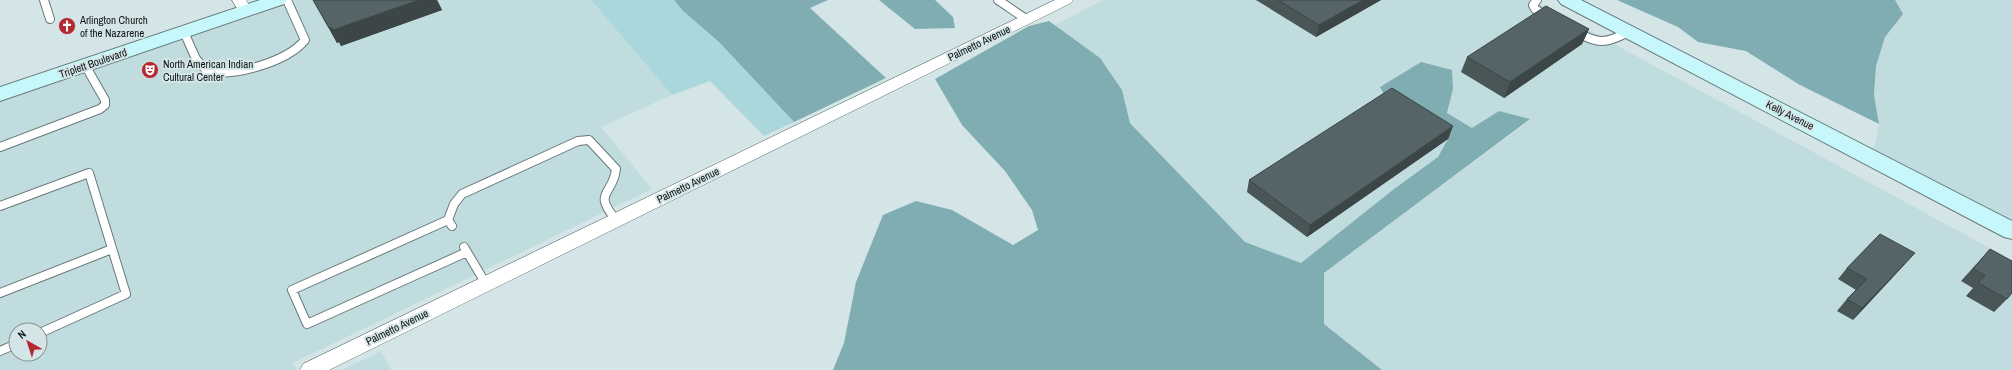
<svg xmlns="http://www.w3.org/2000/svg" width="2012" height="370" viewBox="0 0 2012 370" font-family="'Archivo Narrow',sans-serif">
  <rect width="100%" height="100%" fill="#d4e5e7"/>
  <path fill="#c1dcde" fill-rule="evenodd" d="M296,0H591L672,95L601,127L652,189L293,363L296,370H0V102ZM16,330H40V354H16Z
    M1103,0H1533L2012,260V370H1382L1324,324V273L1530,120L1499,111L1472,128L1447,113L1453,89L1421,62L1380,87L1448,139L1438,157L1394,189L1301,263L1245,242L1130,122L1122,90L1055,25Z
    M1895,0H2012V231L1872,158L1879,124L1874,95L1876,66L1885,37L1902,14Z
    M381,351L391,370H342Z"/>
  <path fill="#aad7db" d="M591,0H674L683,11L719,42L794,122L764,136L710,81L672,95Z"/>
  <path fill="#7fadb2" d="M674,0H828L810,8L886,78L794,122L719,42L683,11Z
    M879,0H935L953,17L955,28L915,29Z
    M1617,0H1895L1903,14L1885,37L1876,66L1874,95L1879,124L1800,85L1746,51L1698,42L1678,27Z
    M1049,21L1100,58L1122,90L1130,123L1245,242L1301,263L1394,189L1438,157L1448,139L1388,101L1380,87L1421,62L1452,70L1453,89L1447,113L1472,128L1499,111L1530,119L1324,273V324L1382,370H833L844,343L856,282L883,215L916,201L952,210L1013,245L1038,230L1032,210L1005,171L962,125L935,79L1029,26Z"/>
  <g fill="none" stroke-linecap="round" stroke-linejoin="round">
    <g stroke="#68787a" stroke-width="10">
      <path id="service" d="M44,0L50,19
        M998,0L1026,19
        M1537,0L1533,5L1535,9L1546,16
        M184,32L196,59L207,71C234,77 287,62 305,40L287,0
        M1576,32C1598,44 1606,44 1628,32
        M0,147L100,109L105,105V100L85,65
        M0,206L89,173L126,294L40,333
        M448,220L454,204L462,194L578,141L589,140L616,169C613,196 592,191 616,220
        M452,226L448,220L292,290L307,324L467,252
        M464,247L486,284
        M0,293L112,249
        M0,351L16,344"/>
    </g>
    <g stroke="#68787a" stroke-width="1">
      <path id="minor" d="M232,0H246L252,10L250,13H240Z
        M1055,0H1073L1071,3L329,370H300L303,364Z"/>
    </g>
    <g stroke="#68787a" stroke-width="2">
      <path id="secondary" d="M260,0H287L284,4L0,101V87Z
        M1558,0H1581L2012,221V239L2004,237L1561,4Z"/>
    </g>
    <use href="#service" stroke="#fff" stroke-width="8"/>
    <use href="#minor" fill="#fff" fill-rule="evenodd"/>
    <use href="#secondary" fill="#c6f7fb" fill-rule="evenodd"/>
  </g>
  <path fill="#495658" d="M313,0H437L442,10L341,46L339,42L337,43Z
    M1256,0H1381L1316,37Z
    M1589,29L1582,44L1504,98L1461,72L1467,57Z
    M1453,126L1448,139L1307,237L1247,192L1249,180Z
    M1990,249L2007,299L1994,312L1966,296L1973,288L1961,281Z
    M1905,264L1853,320L1837,311L1847,299L1856,290L1838,279L1847,268Z"/>
  <path fill="#3c4647" d="M419,0H437L442,10L341,46L333,30Z
    M1363,0H1381L1316,37L1319,25Z
    M331,27L339,42L337,43L329,28Z
    M1589,29L1582,44L1504,98L1510,82Z
    M1453,126L1448,139L1307,237L1310,225Z
    M1915,253L1905,264L1853,320L1862,308Z"/>
  <path fill="#556466" stroke="#3c4647" d="M313,0H419L333,30L331,27L329,28Z
    M1278,0H1363L1319,25Z
    M1546,6L1589,29L1510,82L1467,57Z
    M1392,88L1453,126L1310,225L1249,180Z
    M1880,234L1915,253L1862,308L1847,299L1867,279L1847,268Z
    M1990,249L2012,261V293L2007,299L1978,283L1985,275L1973,269Z"/>
  <defs>
    <g id="church-disc" transform="scale(0.9)"><circle r="9.5" fill="#b72730" stroke="#d4e5e7"/><path d="M-1.2-6h2.4v3.5h3.3v2.4h-3.3V6h-2.4V-.1h-3.3v-2.4h3.3Z" fill="#fff"/></g>
    <g id="theatre-disc" transform="scale(0.9)"><circle r="9.5" fill="#b72730" stroke="#d4e5e7"/><path d="M-5-5.5Q0-4 5-5.5V0Q5 5 0 6Q-5 5-5 0ZM-3.3-2.5H-1v1.5H-3.3ZM1-2.5H3.3v1.5H1ZM-2.8 1Q0 5.5 2.8 1Z" fill="#fff"/></g>
  </defs>
  <g fill-rule="evenodd">
    <use href="#church-disc" x="67" y="26"/>
    <use href="#theatre-disc" x="150" y="70"/>
  </g>
  <g text-anchor="middle" dominant-baseline="central" stroke-width="4" stroke-linejoin="round" paint-order="stroke">
    <g font-size="11" fill="#0f1516" stroke="#d4e5e7" text-anchor="start">
      <text x="80" y="20">Arlington Church<tspan x="80" dy="13">of the Nazarene</tspan></text>
      <text x="163" y="64">North American Indian<tspan x="163" dy="13">Cultural Center</tspan></text>
    </g>
    <g font-size="11" fill="#0f1516" stroke="#d4e5e7">
      <text transform="translate(979 43) rotate(-26)">Palmetto Avenue</text>
      <text transform="translate(93 63) rotate(-19)">Triplett Boulevard</text>
      <text transform="translate(1790 115) rotate(27)">Kelly Avenue</text>
      <text transform="translate(688 185) rotate(-26)">Palmetto Avenue</text>
      <text transform="translate(397 327) rotate(-26)">Palmetto Avenue</text>
    </g>
  </g>
  <g transform="translate(28 342) rotate(321)"><circle r="19" fill="#d4e5e7" stroke="#859293"/>
  <path d="M0-3L7 15L0 10L-7 15Z" fill="#b72730"/>
  <text y="-6" font-size="11" font-weight="bold" text-anchor="middle" fill="#0f1516">N</text>
  </g>
</svg>
